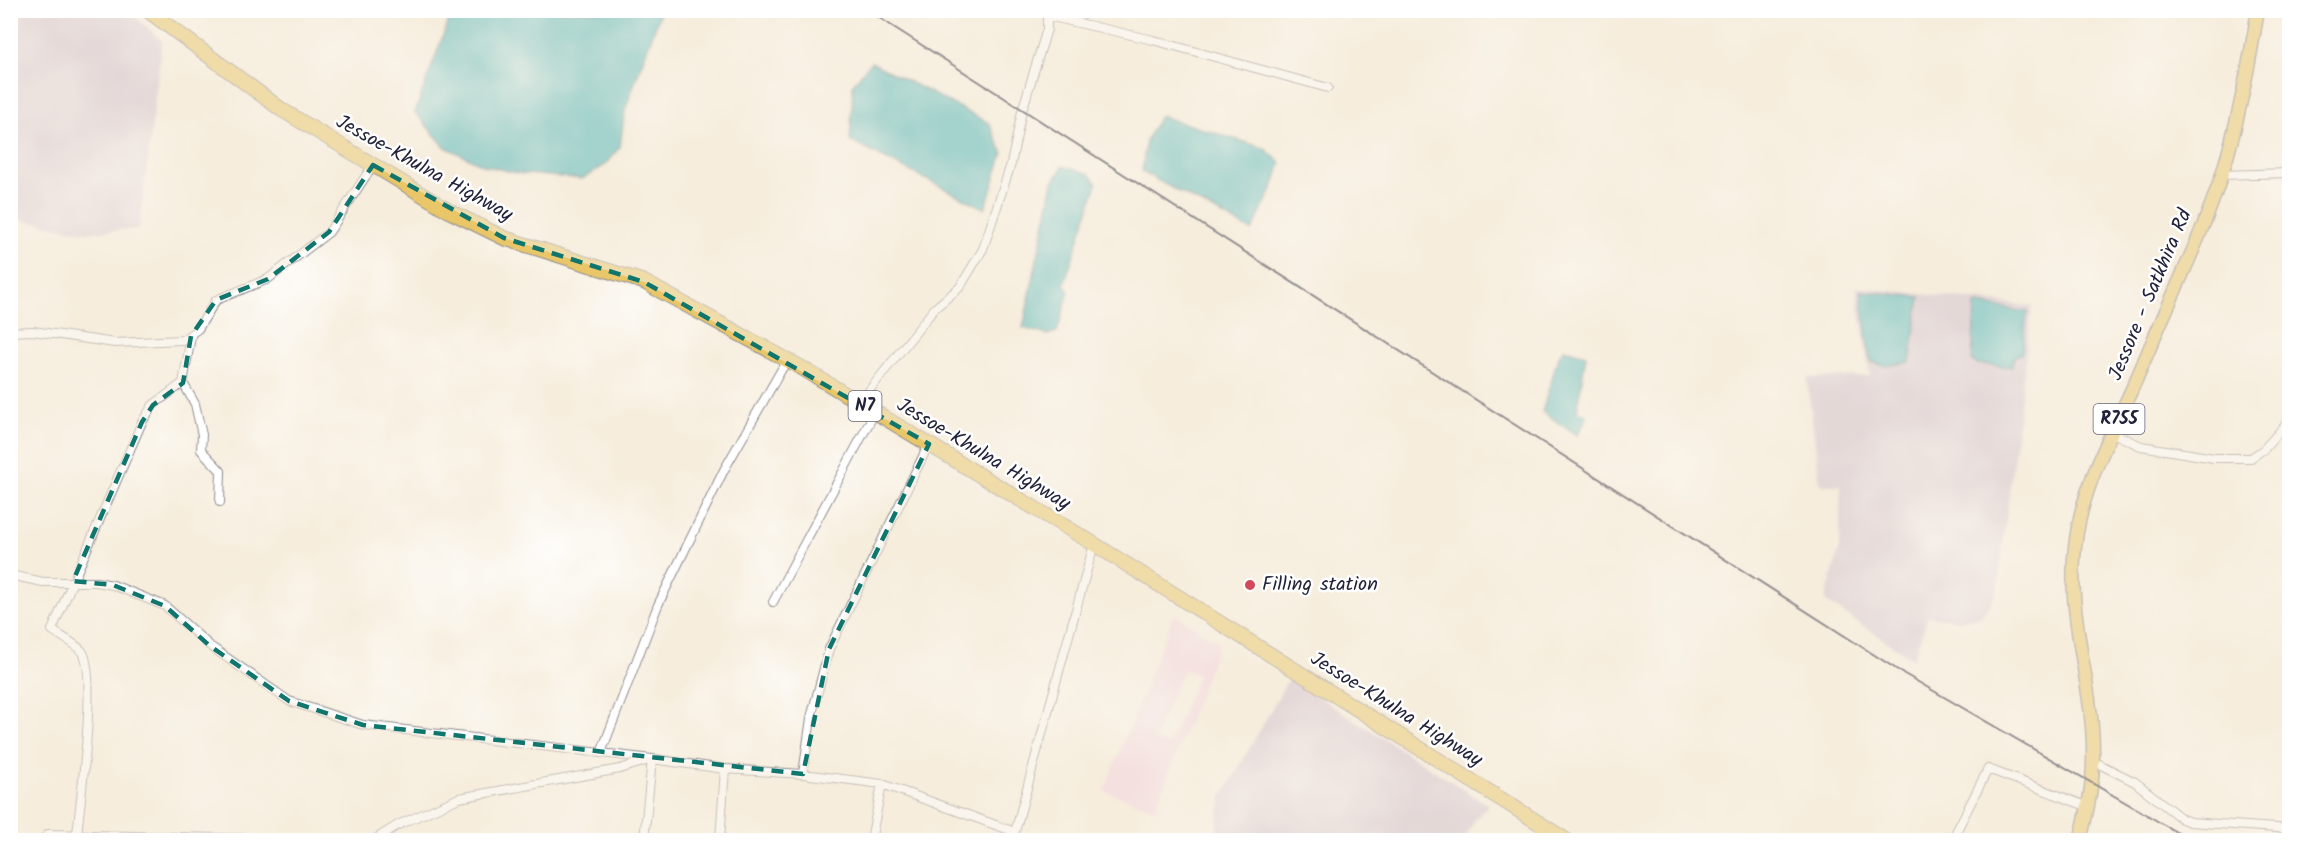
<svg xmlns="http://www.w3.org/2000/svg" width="2300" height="851" viewBox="0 0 2300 851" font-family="Kalam,sans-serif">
  <rect width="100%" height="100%" fill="#fff"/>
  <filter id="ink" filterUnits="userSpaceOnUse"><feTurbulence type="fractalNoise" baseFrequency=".0167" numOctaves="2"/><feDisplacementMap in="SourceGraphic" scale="12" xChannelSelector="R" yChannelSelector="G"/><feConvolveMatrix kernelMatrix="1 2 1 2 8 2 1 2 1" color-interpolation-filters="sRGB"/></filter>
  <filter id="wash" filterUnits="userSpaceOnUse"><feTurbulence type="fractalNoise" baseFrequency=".008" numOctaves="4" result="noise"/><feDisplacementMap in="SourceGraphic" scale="24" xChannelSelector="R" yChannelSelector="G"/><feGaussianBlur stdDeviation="1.35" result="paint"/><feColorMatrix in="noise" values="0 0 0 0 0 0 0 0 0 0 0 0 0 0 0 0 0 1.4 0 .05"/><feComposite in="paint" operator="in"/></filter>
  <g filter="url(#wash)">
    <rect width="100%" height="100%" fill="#f6eddc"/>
    <path fill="#f1d0e3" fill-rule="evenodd" d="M1174,614L1219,643L1155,809L1104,791ZM1183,669L1198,675L1169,745L1154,739Z"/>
    <path fill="#cebed1" d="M10,11H129L162,41L139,229L85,232L11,218Z
      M1856,287L2032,306L1997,593L1981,617L1959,620L1928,616L1913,659L1825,601L1839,550L1841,485H1820L1807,378L1870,376Z
      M1289,678L1488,805L1476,818L1464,840H1215L1222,797Z"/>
    <path fill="#42b2b9" stroke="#326a7a" stroke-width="1.5" d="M452,11H661L625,110L620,147L604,166L582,179L516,173L483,165L445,147L415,112Z
      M871,62L989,123L1003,153L985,209L850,141L853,84Z
      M1160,116L1264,148L1281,163L1274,185L1252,231L1142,172L1146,140Z
      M1063,166L1089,174L1097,184L1064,284L1069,292L1057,332L1047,335L1023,328L1053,182Z
      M1861,291L1920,297L1910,362L1886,366L1872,362L1869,356Z
      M1978,304L2027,312L2022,353L2014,357L2012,367L1977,364L1972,361L1975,305Z
      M1564,349L1586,355L1577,411L1586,415L1587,418L1577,435L1542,412L1558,357Z"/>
  </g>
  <g filter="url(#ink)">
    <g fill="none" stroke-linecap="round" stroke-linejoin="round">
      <g stroke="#8c888c" stroke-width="10">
        <path id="street" d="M1048,16L1153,40L1328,88
          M2221,175L2290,173
          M10,332L33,331L115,343L182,340L198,329L216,300L268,279L329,232L373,165
          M191,336L183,383L195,404L202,435L201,450L221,471L220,502
          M859,403L935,308L960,287L983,249L1011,164L1022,111L1047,29V10
          M2113,433L2141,446L2214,458H2251L2264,449L2290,420
          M10,575L43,582H96L113,585L165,606L210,646L289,701L363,725L652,759L620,769L459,798L398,825L374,840
          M773,602L875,412
          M601,753L658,605L724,470L787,360
          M2093,761L2135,782L2182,819L2190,822L2290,829
          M882,784L1015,832L1094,544
          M77,835C80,803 98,672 82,651C75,643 60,636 52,630L142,422L153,405L183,383
          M44,840L48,834L312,840
          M644,840L652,759L725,769
          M720,840L725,769L803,774
          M871,840L882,784L803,774L811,718L829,649L929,444
          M1952,840L1988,769L2089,807"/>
      </g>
      <g stroke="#8c888c" stroke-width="15">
        <path id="primary" d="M2080,840C2087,814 2093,788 2093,760C2095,677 2060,610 2079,522C2090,470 2119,420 2140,371C2167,305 2200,242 2222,174C2239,120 2249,66 2258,10"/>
      </g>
      <g stroke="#8c888c" stroke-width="16">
        <path id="highway" d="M147,10L282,110L451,212L504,238L644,282L802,368L1094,544L1566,840"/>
      </g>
      <use href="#street" stroke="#fff" stroke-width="8"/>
      <use href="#primary" stroke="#e9c769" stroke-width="12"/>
      <use href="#highway" stroke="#e9c769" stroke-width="14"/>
      <path stroke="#22223b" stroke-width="2" d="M867,10L1901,672L2190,840"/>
    </g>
  </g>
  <path d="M0 0H2300V851H0ZM373,165L504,238L644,282L929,444L829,649L803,774L363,725L289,701L210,646L165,606L113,585L73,581L142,422L153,405L183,383L191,336L216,300L268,279L329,232Z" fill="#f6eddc" fill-opacity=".55" fill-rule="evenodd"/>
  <path fill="none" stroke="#0f766e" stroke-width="4.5" stroke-dasharray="12 8" stroke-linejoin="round" d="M373,165L504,238L644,282L929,444L829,649L803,774L363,725L289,701L210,646L165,606L113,585L73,581L142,422L153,405L183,383L191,336L216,300L268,279L329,232Z"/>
  <circle fill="#d1495b" stroke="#fff" stroke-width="2" cx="1250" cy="585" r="6"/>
  <g text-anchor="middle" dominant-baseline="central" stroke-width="5" stroke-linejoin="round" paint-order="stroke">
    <g fill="#fff" stroke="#646476" stroke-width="1.5">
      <rect x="848.5" y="391" width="33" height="30" rx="4.5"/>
      <rect x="2093.5" y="404" width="51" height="30" rx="4.5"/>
    </g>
    <g font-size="18" font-weight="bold" fill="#22223b">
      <text x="865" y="406">N7</text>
      <text x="2119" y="419">R755</text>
    </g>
    <g font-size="20" fill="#22223b" stroke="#fff">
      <text transform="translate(424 169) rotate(29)">Jessoe-Khulna Highway</text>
      <text transform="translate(2151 295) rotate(-67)">Jessore - Satkhira Rd</text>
      <text transform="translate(983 455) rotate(31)">Jessoe-Khulna Highway</text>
      <text transform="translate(1396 710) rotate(32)">Jessoe-Khulna Highway</text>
    </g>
    <g font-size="20" fill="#22223b" stroke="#fff" text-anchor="start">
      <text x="1262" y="585">Filling station</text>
    </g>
  </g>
  <rect width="2300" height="851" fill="none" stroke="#fff" stroke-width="36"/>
</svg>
